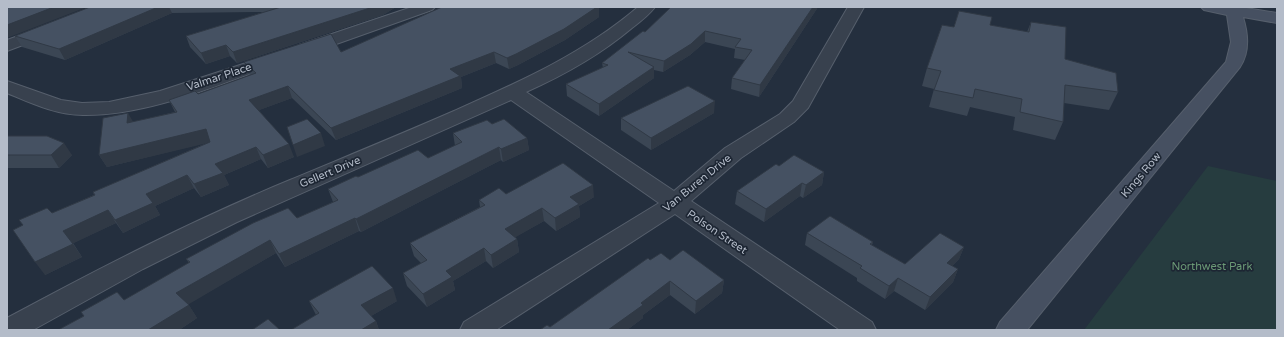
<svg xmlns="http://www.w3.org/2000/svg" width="1284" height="337" viewBox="0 0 1284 337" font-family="'Varela Round',sans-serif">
  <rect width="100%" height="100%" fill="#242f3e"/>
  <path fill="#263c3f" d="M1208,166L1277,181V330H1084Z"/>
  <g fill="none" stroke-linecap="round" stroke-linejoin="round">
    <g stroke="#565f6c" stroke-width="2">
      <path id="street" d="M412,7H435L432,10L311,53L305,54L299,53L296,49L299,45Z
        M638,7H655C649,15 640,22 632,28C600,55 564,75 526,92L674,191L725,148L780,114L793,101L848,7H864L808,108L794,122L741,158L691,201L872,322L876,330H840L675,214L496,330H460L464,322L659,203L511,100L237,222L143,269L33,330H7V318C100,268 193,220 290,180C345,157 399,135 454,111C519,82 583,54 638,7Z
        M46,26L52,28L54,31L52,34L7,51V40Z
        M274,54L280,55L283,59L280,63C219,84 149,116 83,115C56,115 31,103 7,93V81L61,100L82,103L109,102L160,91Z"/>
    </g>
    <g stroke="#565f6c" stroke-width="2">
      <path id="secondary" d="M1201,7H1240L1277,13V23L1243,17C1248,33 1250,52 1240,67L1027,330H996L1000,322L1226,62L1231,42L1227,15L1204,10Z"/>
    </g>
    <use href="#street" fill="#38414e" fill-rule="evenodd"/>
    <use href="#secondary" fill="#465061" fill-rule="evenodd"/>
  </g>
  <path fill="#3b4654" d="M90,7H396L383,15L237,63L230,56L206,64L190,47L186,36L264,12L172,13L65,60L22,47L15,36Z
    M442,7H599V17L565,40L518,65L509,69L496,63L461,77L462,88L336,140L292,98L259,110L294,157L268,168L261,159L224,175L229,185L201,197L194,188L155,206L160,215L123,233L116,223L73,243L82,257L45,275L52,213L94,195L93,192L209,142L107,167L99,155L133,122L175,112L169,100L198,94L250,75L249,74L244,62L341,52Z
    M818,7L759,97L731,89L732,78L745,60L734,58L735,49L705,42L690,55L663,72L654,70V78L599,116L567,96L566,84L603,68L602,63L645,32Z
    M959,11L990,25L1027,32L1031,22L1065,59L1118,92L1109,110L1064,103L1063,122L1055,140L1013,130L1015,117L970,107L967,116L929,107L934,89L922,86L927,68L954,27Z
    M714,113L651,150L621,130V118Z
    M492,124L527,138L529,150L503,162L501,160L361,232L359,231L285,267L276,253L188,304L197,318L179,330H58L84,316L81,312L124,300L189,263L186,259L297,218L333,202L328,189L358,177L428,158L455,146L453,133Z
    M7,136L72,155L59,168H7Z
    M779,166L824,172L822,185L803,198L800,196L764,222L735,204L737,191Z
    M506,194L594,197L579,206L580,217L556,231L544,221L515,237L517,239L519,252L493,268L486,261L453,281L455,290L427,307L407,286L403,273L421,263L414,256L410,243L480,207L479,200Z
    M807,233L873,242L872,245L905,264L964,247L959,259L952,266L958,269L953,282L925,310L894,291L885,299L857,281V278L805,245Z
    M650,260L724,280L722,293L695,314L670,295L643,315V318L627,330H540L550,327Z
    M309,301H397L371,316L376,321L379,330H291L316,315Z"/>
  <path fill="#303945" d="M54,7H87L7,38V25Z
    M158,7H169L172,13L65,60L59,49Z
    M373,7H396L383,15L237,63L233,52Z
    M585,7H599V17L565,40L518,65L509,69L507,58Z
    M813,7H818L759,97L760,85Z
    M705,31V42L690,55L663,72L664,61Z
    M226,45L230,56L206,64L201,53Z
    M494,52L496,63L461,77L462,88L336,140L331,128L450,69Z
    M654,67V78L599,116V104Z
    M288,86L292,98L254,112L249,100Z
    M715,101L714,113L651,150V138Z
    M128,113L135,125L127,123Z
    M206,129L212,142L107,167L99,155Z
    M321,133L325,146L297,157L293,145Z
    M527,138L529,150L503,162L501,149Z
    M64,143L72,155L59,168L51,155Z
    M289,144L294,157L268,168L263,155Z
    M256,147L261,159L224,175L229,185L201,197L194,184L215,164Z
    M499,147L501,160L361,232L356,219Z
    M824,172L822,185L803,198L806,185Z
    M187,175L194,188L155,206L160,215L123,233L115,220L146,194Z
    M802,183L800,196L764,222L766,209Z
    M593,185L594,197L579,206L580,217L556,231L555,218L570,197Z
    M542,208L544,221L507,242L505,229Z
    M108,210L116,223L72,244L63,231Z
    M355,218L359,231L285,267L279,254Z
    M517,239L519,252L493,268L491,255Z
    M270,240L276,253L184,307L176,293Z
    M73,244L82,257L45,275L35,262Z
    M964,247L959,259L942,276L947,263Z
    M484,248L486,261L453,281L455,290L427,307L423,294L446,271Z
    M958,269L953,282L925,310L930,297Z
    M898,278L894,291L885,299L889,286Z
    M724,280L722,293L695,314L696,301Z
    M670,281V295L643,315V318L627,330H608L641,303Z
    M393,288L397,301L366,319L361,305Z
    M189,305L197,318L179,330H148Z
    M376,321L379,330H361Z"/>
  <path fill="#455162" stroke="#303945" d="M7,7H54L7,25Z
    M90,7H158L59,49L15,36Z
    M281,7H373L233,52L226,45L201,53L186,36Z
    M442,7H597L564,29L516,54L507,58L494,52L450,69L460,76L331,128L288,86L249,100L289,144L263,155L256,147L215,164L223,173L194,184L187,175L146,194L153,203L115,220L108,210L63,231L73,244L35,262L13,230L23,225L19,220L47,208L52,213L95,195L93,192L210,142L206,129L99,155L103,118L128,113L127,123L177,112L169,100L195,91L198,94L256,73L244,62L331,34L341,52Z
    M671,7H813L760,85L732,78L752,50L735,47L741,39L705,31L691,44L664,61L628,52L654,67L599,104L566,84L608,65L602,63L643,31L645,32Z
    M959,11L992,17L990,25L1029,32L1031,22L1066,27L1065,59L1116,73L1118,92L1065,85L1063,122L1020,112L1022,99L975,89L973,98L934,90L941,71L927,68L942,25L954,27Z
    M688,86L715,101L651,138L621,118Z
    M307,119L321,133L293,145L287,127Z
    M504,119L527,138L501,149L499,147L356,219L355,218L279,254L270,240L176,293L189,305L148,330H58L84,316L81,312L117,292L124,300L190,262L186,259L253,223L288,208L297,218L338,200L328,189L356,176L358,177L418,150L428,158L462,142L453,133L487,120L492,124Z
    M7,136H47L64,143L51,155H7Z
    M794,155L824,172L806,185L802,183L766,209L737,191L776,164L779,166Z
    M563,163L593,185L570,197L579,204L555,218L542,208L505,229L517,239L491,255L484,248L446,271L452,277L423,294L403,273L427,260L410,243L485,205L479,200L499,188L506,194Z
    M830,216L873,242L870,244L905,264L940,233L964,247L947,263L958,269L930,297L898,278L889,286L860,268L862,266L807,233Z
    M683,250L724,280L696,301L670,281L641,303L643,305L608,330H540L547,325L550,327L648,258L650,260L661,253L670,260Z
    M372,266L393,288L361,305L376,321L361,330H291L319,313L309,301Z
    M268,319L280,330H252Z"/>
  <g text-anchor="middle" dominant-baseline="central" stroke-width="3.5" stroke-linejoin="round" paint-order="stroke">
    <g font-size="11" fill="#b4bcc9" stroke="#1d2633">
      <text transform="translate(219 77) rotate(-18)">Valmar Place</text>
      <text transform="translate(330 172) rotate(-23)">Gellert Drive</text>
      <text transform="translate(1141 175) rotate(-50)">Kings Row</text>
      <text transform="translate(697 183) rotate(-39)">Van Buren Drive</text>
      <text transform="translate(717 232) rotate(34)">Polson Street</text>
    </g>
    <g font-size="11" fill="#6b9a76" stroke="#1d2633">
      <text x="1212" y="266">Northwest Park</text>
    </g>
  </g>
  <rect width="1284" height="337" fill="none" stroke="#b4bcc9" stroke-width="16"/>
</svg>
